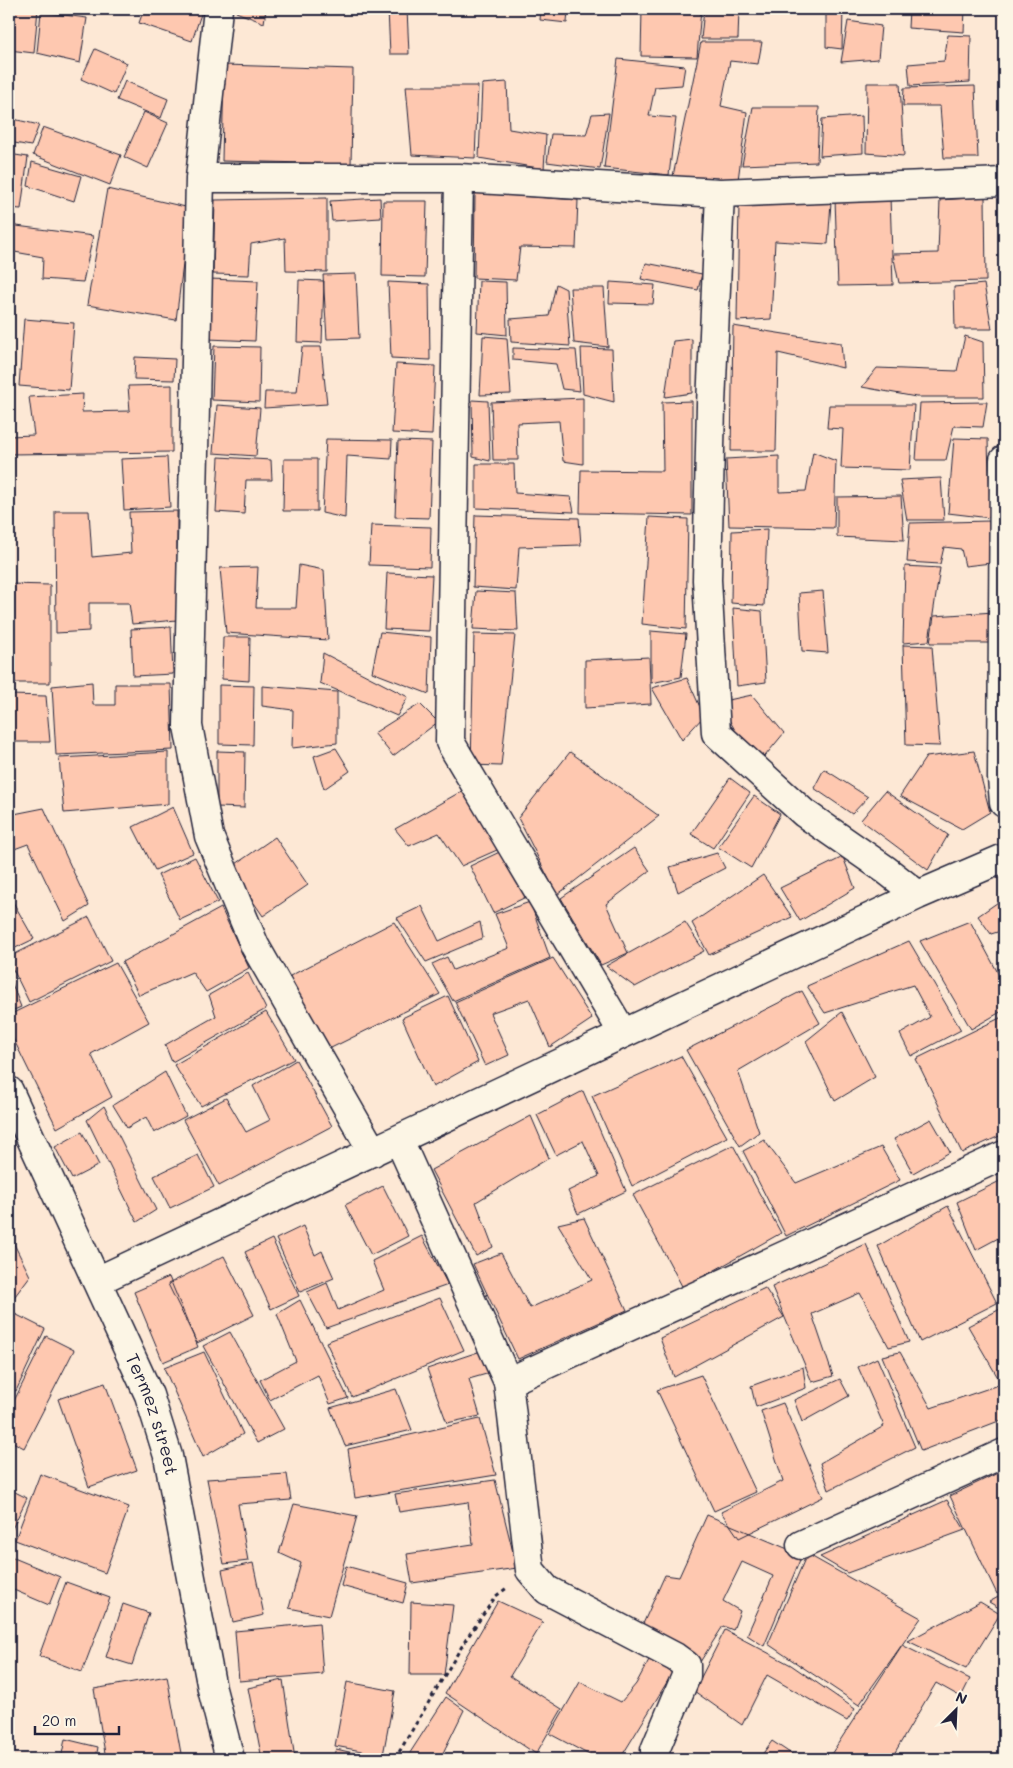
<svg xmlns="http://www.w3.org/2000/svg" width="1013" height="1768" font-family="Mali,sans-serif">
  <rect width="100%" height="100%" fill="#fde8d5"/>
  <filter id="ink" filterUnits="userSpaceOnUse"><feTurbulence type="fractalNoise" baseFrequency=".02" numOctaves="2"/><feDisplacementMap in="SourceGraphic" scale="10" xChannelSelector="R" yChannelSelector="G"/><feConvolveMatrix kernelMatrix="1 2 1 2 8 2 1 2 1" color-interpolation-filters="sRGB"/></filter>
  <g filter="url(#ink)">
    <path fill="#fec8b0" stroke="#22223b" d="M9,9H38L34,53L9,50Z
      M144,9H196L202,11L192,41L139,23Z
      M236,9H266L264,23L236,12Z
      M388,9H407L409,54H390Z
      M541,9H568L567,23L540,20Z
      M642,9H701L697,57L641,56Z
      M704,9H739L738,39H701Z
      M826,9H843L842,49L826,47Z
      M909,9H965L964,32L908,28Z
      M41,12L87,18L80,63L37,53Z
      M848,21L881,26L878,59L841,62Z
      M948,35L971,36L970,82L910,86L908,64L944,61Z
      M701,42H762L758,64L730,61L721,106L747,112L738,180L673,176Z
      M95,49L127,63L114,94L81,79Z
      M618,59L685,66L682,85L655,87L649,116L676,118L669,175L604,168Z
      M224,65L353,69L351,164L222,161Z
      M125,81L168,99L161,118L117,100Z
      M507,82L509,129L546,135L544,169L479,158L482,84Z
      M867,83H900L904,156L866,153Z
      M406,86H478L475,158L412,155Z
      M975,86L978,158H944L940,106H903L904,88Z
      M753,107H819L817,162L742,165Z
      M144,112L168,123L148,168L124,157Z
      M609,113L600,169L547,162L551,134L586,135L592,114Z
      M862,116L863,153L820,156L822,119Z
      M9,118L39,125L31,146L9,142Z
      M43,127L121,155L110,185L33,155Z
      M9,154L28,157L21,209L9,208Z
      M32,162L81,176L74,201L28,186Z
      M107,189L190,208L176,320L87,305Z
      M475,193L578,200L576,248L520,247L516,280L474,278Z
      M890,197L893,285L838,286L835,199Z
      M985,197L986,281L899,283L893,254L938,253L940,200Z
      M327,198V272L286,271L285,238L251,244L249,275L213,274L215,200Z
      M380,198L381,218L332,221L330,201Z
      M383,201H427L425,277L382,276Z
      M831,202L828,244L775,241L771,319L737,321L739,203Z
      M9,225L93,236L83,282L42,279L43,257L9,251Z
      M646,263L702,274L698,290L641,279Z
      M356,274L359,338L327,339L323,275Z
      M210,279L258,281L255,341L208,339Z
      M299,280L324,281L322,343L297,342Z
      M479,281L506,282L507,335L477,332Z
      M388,282L429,284L430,360L391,358Z
      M610,282L655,285L653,304L609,303Z
      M556,284L566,289L570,346L511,342L510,319L549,316Z
      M984,284L992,329H955L954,287Z
      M570,288H604L608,347L574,343Z
      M24,319L74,323L69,390L19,386Z
      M733,326L841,343L843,368L778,353L776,451H731Z
      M483,336L507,338L511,394L480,395Z
      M965,336L983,342L984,397H916L862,387L877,368L957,371Z
      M692,339V393L665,397L673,341Z
      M214,346L260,347L259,402L212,400Z
      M302,347H321L327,404L264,408L265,392H297Z
      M513,348L576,350L580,391L562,389L556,364L513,360Z
      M581,348L612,349L614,402L583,394Z
      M135,357L175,359L174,380L134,379Z
      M396,364L435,366L432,435L392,433Z
      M172,385V452L9,454V436L34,435L29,397L83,394L82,412L130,411L128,386Z
      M583,398V464L563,461L559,421L517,423L518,460H493L491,402Z
      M472,400L488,401L490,461L473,457Z
      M692,401V515L580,513L581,470L663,471L662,402Z
      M987,402L983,427L954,426L946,460H916L920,403Z
      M217,405L260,408L256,456L213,453Z
      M829,405H914L910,470L841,468L843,429L827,428Z
      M954,438L988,439L990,518L948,513Z
      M326,439L392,440L391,459L347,456L345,518L322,513Z
      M398,441L432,442L429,518L395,517Z
      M813,452L836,461L834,528L729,526L726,459L779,456V492L806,491Z
      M167,457L170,507L124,510L121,459Z
      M219,457L271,460L272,480H246L244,514L216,512Z
      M284,459H317V511H283Z
      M476,464H514L515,493L571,497L574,512L476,508Z
      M941,478L944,520H907L900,480Z
      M901,496L904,540L837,537V497Z
      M55,511H89L92,557L131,553L129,512L177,511V620L132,624L129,603H89V631L56,633Z
      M475,515L579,518L581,545L519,547L516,590L473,587Z
      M649,517L688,519L686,629L642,624Z
      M989,521L991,563L965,566L961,549L944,547L940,564L907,562L910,523Z
      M371,525L431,527L430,567L369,565Z
      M767,529L764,606L731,603L732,531Z
      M299,565L324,570L328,640L226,633L220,568L258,567L256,608H296Z
      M905,566L940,568L929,641L903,643Z
      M387,573L432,575L429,631L384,629Z
      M9,584L50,585V683H9V660H12Z
      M476,591L516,593L518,631L473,629Z
      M823,591L828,653L802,651L799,593Z
      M733,608L762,611L766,682L737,686Z
      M994,612L990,643H930L934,616Z
      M171,627L173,674L133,676L131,629Z
      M651,631L686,634L681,677L651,683Z
      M380,632L431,637L429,694L372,672Z
      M474,634L515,635L501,766L471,765Z
      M223,637H250L249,681L222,679Z
      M903,645L932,646L940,746L906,745Z
      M323,653L408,697L397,716L320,683Z
      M649,657L651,704L585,708V660Z
      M687,678L704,716L682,740L652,688Z
      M92,682L93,705H115V684H171L173,750L56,755L52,686Z
      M219,685L254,686L253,745L219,744Z
      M262,686L337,692V743L292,748L293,710L262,706Z
      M9,695L46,696L50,742H9Z
      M752,695L784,733L756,767L719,702Z
      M420,704L438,722L393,756L374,733Z
      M336,748L350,771L324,789L314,756Z
      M217,751L245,752L244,808L217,807Z
      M974,751L990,812L962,829L900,796L926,757Z
      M168,752V804L64,813L59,758Z
      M570,752L659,816L557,895L518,818Z
      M824,769L868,797L852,814L814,788Z
      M730,778L750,793L713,848L691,834Z
      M469,787L497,850L461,866L439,833L409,846L395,829Z
      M885,791L948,835L928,870L861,820Z
      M754,796L780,814L751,868L718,847Z
      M173,807L193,853L155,870L133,827Z
      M44,808L89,906L65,921L28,844L9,851V815Z
      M275,837L308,885L263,916L230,868Z
      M508,848L530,895L493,913L470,866Z
      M634,848L650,871L606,904L628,953L601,965L561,898Z
      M717,853L725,868L678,892L670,867Z
      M195,857L218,902L180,920L158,875Z
      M843,857L855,888L800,921L780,888Z
      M763,875L792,917L709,955L692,923Z
      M9,895L34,939L9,951Z
      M1004,898V930L991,934L978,916Z
      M530,902L550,958L453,1001L432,964L447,957L453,970L509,948L495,914Z
      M422,906L439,941L480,922L483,938L426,962L397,918Z
      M221,908L249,968L206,992L192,972L139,995L122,962Z
      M89,917L111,961L29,1002L9,961V957Z
      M970,921L1004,984V1010L971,1029L920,941Z
      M394,922L440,994L327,1050L290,976Z
      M685,922L704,951L635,987L606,966Z
      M909,941L961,1030L911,1056L900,1034L930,1017L913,985L825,1013L807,986Z
      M553,958L592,1019L550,1047L529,999L490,1013L509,1055L485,1066L455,1002Z
      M116,963L149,1022L91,1054L112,1097L57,1128L9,1030V1015Z
      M248,973L266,1009L172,1062L165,1045L216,1016L209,995Z
      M9,976L21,1007L9,1012Z
      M802,991L820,1023L738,1071L759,1132L740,1146L686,1050Z
      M448,996L478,1062L433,1087L402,1018Z
      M266,1012L294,1059L201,1106L174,1065Z
      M842,1012L875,1077L835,1101L806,1041Z
      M1004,1016V1134L962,1153L916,1059Z
      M681,1056L727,1137L632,1186L592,1096Z
      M296,1060L332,1126L219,1186L183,1120L226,1098L246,1132L270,1120L253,1086Z
      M165,1072L186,1116L154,1133L146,1117L127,1128L113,1105Z
      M583,1091L626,1191L578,1214L568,1191L599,1176L583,1141L556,1155L537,1115Z
      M104,1106L156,1210L137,1222L87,1120Z
      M531,1116L549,1158L476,1202L493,1247L476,1256L431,1170Z
      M931,1119L950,1152L913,1173L894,1139Z
      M82,1132L99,1165L72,1179L55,1147Z
      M764,1140L796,1183L881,1147L900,1180L786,1236L743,1151Z
      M733,1145L781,1233L683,1288L633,1195Z
      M198,1155L214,1187L170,1208L154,1176Z
      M1004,1179V1235L976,1250L957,1202Z
      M383,1186L408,1236L371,1255L345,1205Z
      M948,1206L997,1303L920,1342L878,1246Z
      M584,1218L627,1310L518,1359L473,1264L501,1253L530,1308L592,1280L558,1224Z
      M303,1226L315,1255L322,1251L334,1278L300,1292L276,1239Z
      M9,1234L30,1276L9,1304Z
      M422,1236L448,1285L326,1328L307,1292L327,1283L338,1310L384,1290L372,1261Z
      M272,1239L299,1296L271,1309L245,1252Z
      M866,1244L909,1342L889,1347L860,1293L812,1314L833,1376L812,1382L772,1287Z
      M224,1256L254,1315L197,1343L168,1284Z
      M169,1277L198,1347L163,1362L134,1292Z
      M765,1288L784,1317L674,1377L660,1338Z
      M440,1298L464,1350L352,1397L326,1342Z
      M300,1300L348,1398L330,1404L318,1375L270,1400L260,1380L296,1361L277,1314Z
      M1004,1307V1388L968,1326Z
      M9,1311L45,1329L16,1391L9,1387Z
      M230,1332L284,1429L257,1443L203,1346Z
      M46,1336L74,1350L24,1448L9,1440V1411Z
      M481,1351L490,1373L469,1379L480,1416L447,1423L427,1369Z
      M204,1352L243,1434L203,1457L164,1368Z
      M900,1352L931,1408L1001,1384L1004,1391V1419L921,1451L882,1356Z
      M877,1358L915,1447L829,1490L820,1463L884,1426L858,1367Z
      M803,1367L806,1388L756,1407L751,1386Z
      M701,1375L756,1492L714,1511L657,1390Z
      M840,1379L849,1396L802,1422L794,1400Z
      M105,1383L137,1470L89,1487L58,1399Z
      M396,1389L412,1430L345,1446L330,1408Z
      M783,1403L823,1497L739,1538L721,1512L783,1481L761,1411Z
      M480,1419L496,1475L355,1498L348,1449Z
      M1004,1470V1589L997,1594L950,1496Z
      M40,1474L129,1507L105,1573L15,1540Z
      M287,1474L291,1500L238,1504L248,1561L224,1564L207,1479Z
      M495,1480L517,1568L412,1583L407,1554L473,1544L468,1502L399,1512L395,1494Z
      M9,1489L27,1498L9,1535Z
      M947,1500L965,1530L847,1573L820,1557Z
      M294,1504L357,1516L329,1616L289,1608L301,1563L279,1553Z
      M707,1515L802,1555L764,1646L747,1635L773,1576L742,1562L723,1601L740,1611L733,1630L723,1626L700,1662L638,1635L665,1575L679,1577Z
      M807,1554L921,1618L859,1705L768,1644Z
      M9,1556L60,1577L49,1605L9,1588Z
      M253,1563L264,1615L233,1622L222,1570Z
      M346,1566L408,1583L403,1603L341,1586Z
      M66,1582L110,1598L82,1672L39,1656Z
      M1004,1594V1611L989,1602Z
      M498,1601L543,1622L510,1676L562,1709L536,1754L445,1693Z
      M411,1602L453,1605L444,1675H410Z
      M980,1602L1000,1614L966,1669L908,1641Z
      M123,1604L149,1613L132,1665L106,1657Z
      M319,1623L323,1674L239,1681L235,1631Z
      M725,1630L791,1665L855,1709L847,1721L767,1675L742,1725L694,1691Z
      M902,1645L970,1679L961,1697L936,1683L891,1759L882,1753L878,1759H828Z
      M650,1658L675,1669L620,1759H597L550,1734L580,1682L621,1702L636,1684Z
      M167,1676L182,1759H106L94,1689Z
      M283,1680L295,1759H262L248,1688Z
      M347,1682L395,1691L383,1755L335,1746Z
      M446,1697L464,1710L440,1759H406Z
      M65,1739L98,1747L96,1759H61Z
      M772,1741L799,1759H759Z
      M336,1749L375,1758L332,1759Z"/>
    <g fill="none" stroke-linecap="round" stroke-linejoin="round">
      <g stroke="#22223b" stroke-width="31">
        <path id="minor" d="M218,9L200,178L188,726L209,836L255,946L373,1152
          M200,178H459L720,193L1004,182
          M459,178L450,742L623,1033
          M720,193L711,405L707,580L716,733L804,813L886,870L918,895
          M1004,460L1002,778L1004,803
          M399,1140L508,1382L530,1570L547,1590L675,1657L686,1665V1676L655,1750L656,1759
          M97,1281L918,895L1004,858
          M508,1382L1004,1155
          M801,1545L1004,1453"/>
      </g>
      <g stroke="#22223b" stroke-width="31">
        <g id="major">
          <path id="s1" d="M9,1091L149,1395L168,1456L212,1689L230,1759"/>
        </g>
      </g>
      <path stroke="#22223b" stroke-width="3" stroke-dasharray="4 4" stroke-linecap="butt" d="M395,1759L465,1641L496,1596L508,1587"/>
      <use href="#minor" stroke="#fcf5e5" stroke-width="28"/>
      <use href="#major" stroke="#fcf5e5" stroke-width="28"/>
    </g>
  </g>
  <g text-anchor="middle" stroke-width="4" stroke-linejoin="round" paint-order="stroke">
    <g font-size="18" fill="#22223b" stroke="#fcf5e5">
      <text dy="6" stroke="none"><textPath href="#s1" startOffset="354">Termez street</textPath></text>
    </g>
  </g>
  <rect width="1013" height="1768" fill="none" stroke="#fcf5e5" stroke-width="30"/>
  <rect x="15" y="15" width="983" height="1738" fill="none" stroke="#22223b" stroke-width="2" filter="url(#ink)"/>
  <g transform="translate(956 1710) rotate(24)" stroke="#fcf5e5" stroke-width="4" paint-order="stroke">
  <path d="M0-4L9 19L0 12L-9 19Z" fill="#22223b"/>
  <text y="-8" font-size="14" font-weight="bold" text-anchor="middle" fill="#22223b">N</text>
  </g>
  <path d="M35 1726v8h84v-8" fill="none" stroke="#22223b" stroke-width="2.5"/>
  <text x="42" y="1726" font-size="15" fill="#22223b" stroke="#fcf5e5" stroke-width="4" paint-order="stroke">20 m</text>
</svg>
